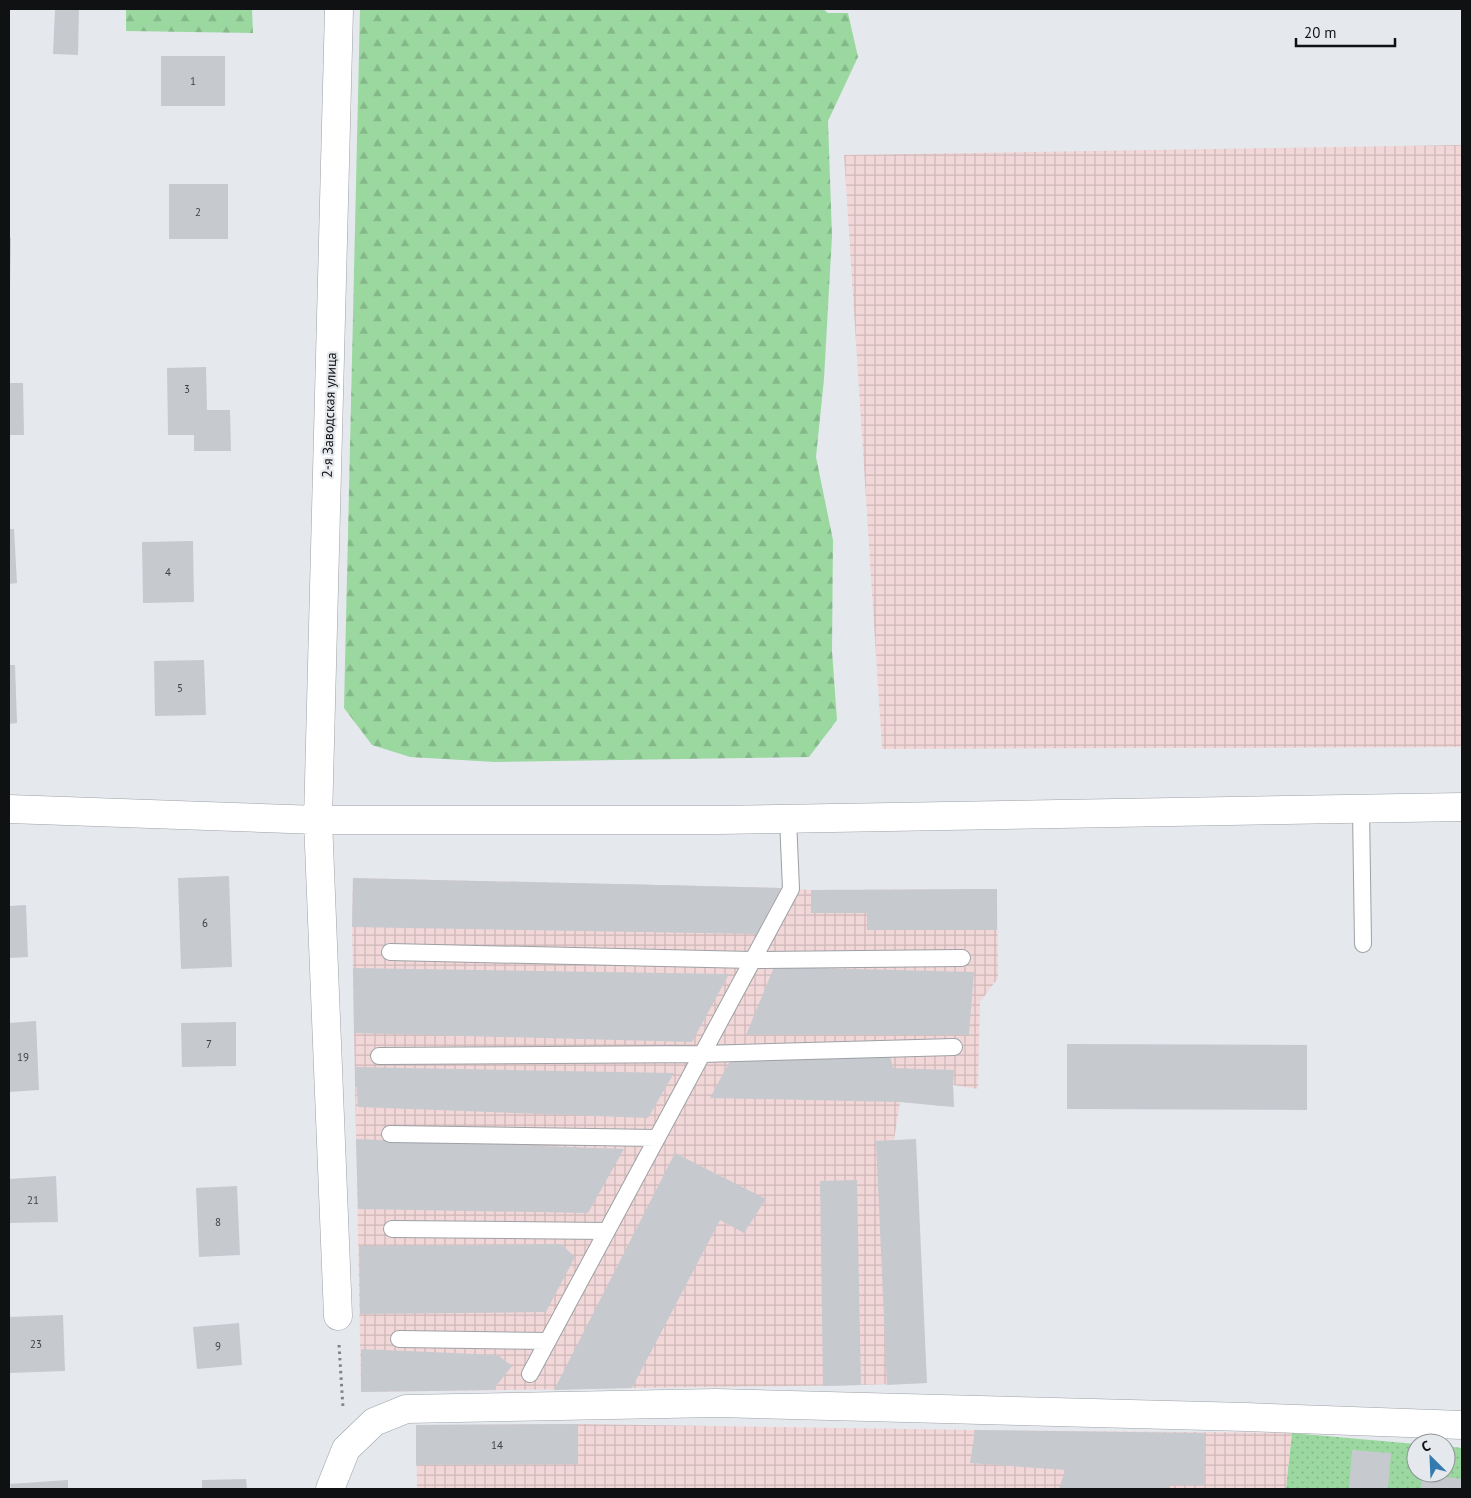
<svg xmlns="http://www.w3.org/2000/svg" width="1471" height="1498" font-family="'PT Sans',sans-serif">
  <defs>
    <pattern id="industrial-grid" width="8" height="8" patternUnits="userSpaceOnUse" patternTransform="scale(1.25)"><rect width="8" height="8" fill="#f2d7d8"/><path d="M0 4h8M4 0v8" fill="none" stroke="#ceb8b8"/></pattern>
    <pattern id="forest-firs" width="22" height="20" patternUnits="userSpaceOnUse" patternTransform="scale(1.25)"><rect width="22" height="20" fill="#9bd8a0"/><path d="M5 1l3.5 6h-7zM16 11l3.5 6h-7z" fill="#84b889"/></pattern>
    <pattern id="garden-dots" width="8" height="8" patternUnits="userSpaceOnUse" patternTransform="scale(1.25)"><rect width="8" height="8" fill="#9bd8a0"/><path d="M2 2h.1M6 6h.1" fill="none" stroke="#84b889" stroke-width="1.8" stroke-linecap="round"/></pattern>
  </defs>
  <rect width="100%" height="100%" fill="#e5e9ee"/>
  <path fill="url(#industrial-grid)" d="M1462,145V747L882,749L844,155Z
    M353,878L781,888L811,890L997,889L998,978L980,1002L978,1089L953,1085L954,1107L900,1102L894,1140L927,1383L861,1385L361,1392L352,927Z
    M578,1424L975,1430L1292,1433L1286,1489H417L416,1425Z"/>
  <path fill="url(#forest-firs)" d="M126,9H252L253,33L126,31Z
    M360,9H823L828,13H848L858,57L828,121L832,236L824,379L816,457L833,540L832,651L837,720L809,757L495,762L410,757L372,745L344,708Z"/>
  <path fill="url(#garden-dots)" d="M1292,1433L1416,1444V1473H1446V1446L1462,1448V1489H1286Z"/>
  <path fill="#c6cacf" d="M55,9H79L78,55L53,54Z
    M161,56H225V106H161Z
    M169,184H228V239H169Z
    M9,238H11L10,288H9Z
    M206,367L207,410H230L231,451H194V435H168L167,368Z
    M9,383H23L24,435H9Z
    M9,529H14L17,583L9,584Z
    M193,541L194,602L143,603L142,542Z
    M204,660L206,715L155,716L154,661Z
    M9,665H15L17,723L9,724Z
    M229,876L232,967L181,969L178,878Z
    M353,878L781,888L757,934L352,927Z
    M997,889V930H867V913H811V890Z
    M26,905L28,957L9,958V906Z
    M774,967L974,972L969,1035H746Z
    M353,968L729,974L692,1042L354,1033Z
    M36,1021L39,1090L9,1092V1023Z
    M236,1022V1066L182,1067L181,1023Z
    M1067,1044L1307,1045V1110L1067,1109Z
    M890,1056L893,1068L954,1070L953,1085L954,1107L900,1102L710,1098L731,1059Z
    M355,1067L674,1073L648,1118L358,1107Z
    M356,1139L624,1149L588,1213L358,1209Z
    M916,1139L927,1383L887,1385L876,1141Z
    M675,1153L766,1199L744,1233L720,1220L632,1388L554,1390Z
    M56,1176L58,1222L9,1223V1179Z
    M857,1180L861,1385L823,1386L820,1181Z
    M237,1186L240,1255L199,1257L196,1188Z
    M561,1244L575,1257L546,1312L360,1314L359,1246Z
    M63,1315L65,1371L9,1373V1317Z
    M239,1323L242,1365L197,1369L193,1327Z
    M361,1349L498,1355L512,1366L493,1390L361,1392Z
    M578,1424V1464L416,1465V1425Z
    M975,1430L1205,1433L1204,1486L1170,1485V1489H1059L1065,1470L970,1463Z
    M1352,1450L1391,1453L1388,1489H1349Z
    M1422,1474L1462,1479V1489H1421Z
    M246,1479L247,1489H202V1480Z
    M68,1480V1489H11L10,1484Z"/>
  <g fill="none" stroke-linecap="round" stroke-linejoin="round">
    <g stroke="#9da1a6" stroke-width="18">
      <path id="lane" d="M1361,809L1363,944
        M390,952L752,960L962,958
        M379,1056L702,1054L954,1047
        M390,1134L657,1138
        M392,1229L607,1231
        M399,1339L548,1341
        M530,1374L791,889L788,819"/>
    </g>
    <g stroke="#9da1a6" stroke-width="29">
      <path id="street" d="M9,809L318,820H718L1462,807
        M338,1316L318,820L339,9
        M330,1489L346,1449L374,1422L406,1409L717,1403L1246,1417L1462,1425"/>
    </g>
    <path stroke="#7f8285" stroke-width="3" stroke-dasharray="2.5 4" stroke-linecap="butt" d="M339,1345L343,1408"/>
    <use href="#lane" stroke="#fff" stroke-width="16"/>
    <use href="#street" stroke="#fff" stroke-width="28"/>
  </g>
  <g text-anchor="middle" stroke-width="4.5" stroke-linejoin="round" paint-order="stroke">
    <g font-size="11" fill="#3e3f41">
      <text x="193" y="85">1</text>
      <text x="198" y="216">2</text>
      <text x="187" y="393">3</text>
      <text x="168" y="576">4</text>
      <text x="180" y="692">5</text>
      <text x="205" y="927">6</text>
      <text x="209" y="1048">7</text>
      <text x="23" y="1061">19</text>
      <text x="33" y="1204">21</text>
      <text x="218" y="1226">8</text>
      <text x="36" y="1348">23</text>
      <text x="218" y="1350">9</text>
      <text x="497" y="1449">14</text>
    </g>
    <g font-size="14" fill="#101112" stroke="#e5e9ee">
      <text transform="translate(329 415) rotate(-88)" y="5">2-я Заводская улица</text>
    </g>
  </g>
  <rect width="1471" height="1498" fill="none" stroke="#101112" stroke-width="20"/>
  <g transform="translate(1431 1458) rotate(336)"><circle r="24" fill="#e5e9ee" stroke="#909396"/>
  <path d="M0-4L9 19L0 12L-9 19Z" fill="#337baf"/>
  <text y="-8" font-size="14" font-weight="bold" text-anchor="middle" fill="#101112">С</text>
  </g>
  <path d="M1296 38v8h99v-8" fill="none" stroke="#101112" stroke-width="2.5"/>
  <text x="1304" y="38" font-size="15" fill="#101112" stroke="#e5e9ee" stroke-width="4" paint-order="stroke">20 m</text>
</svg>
